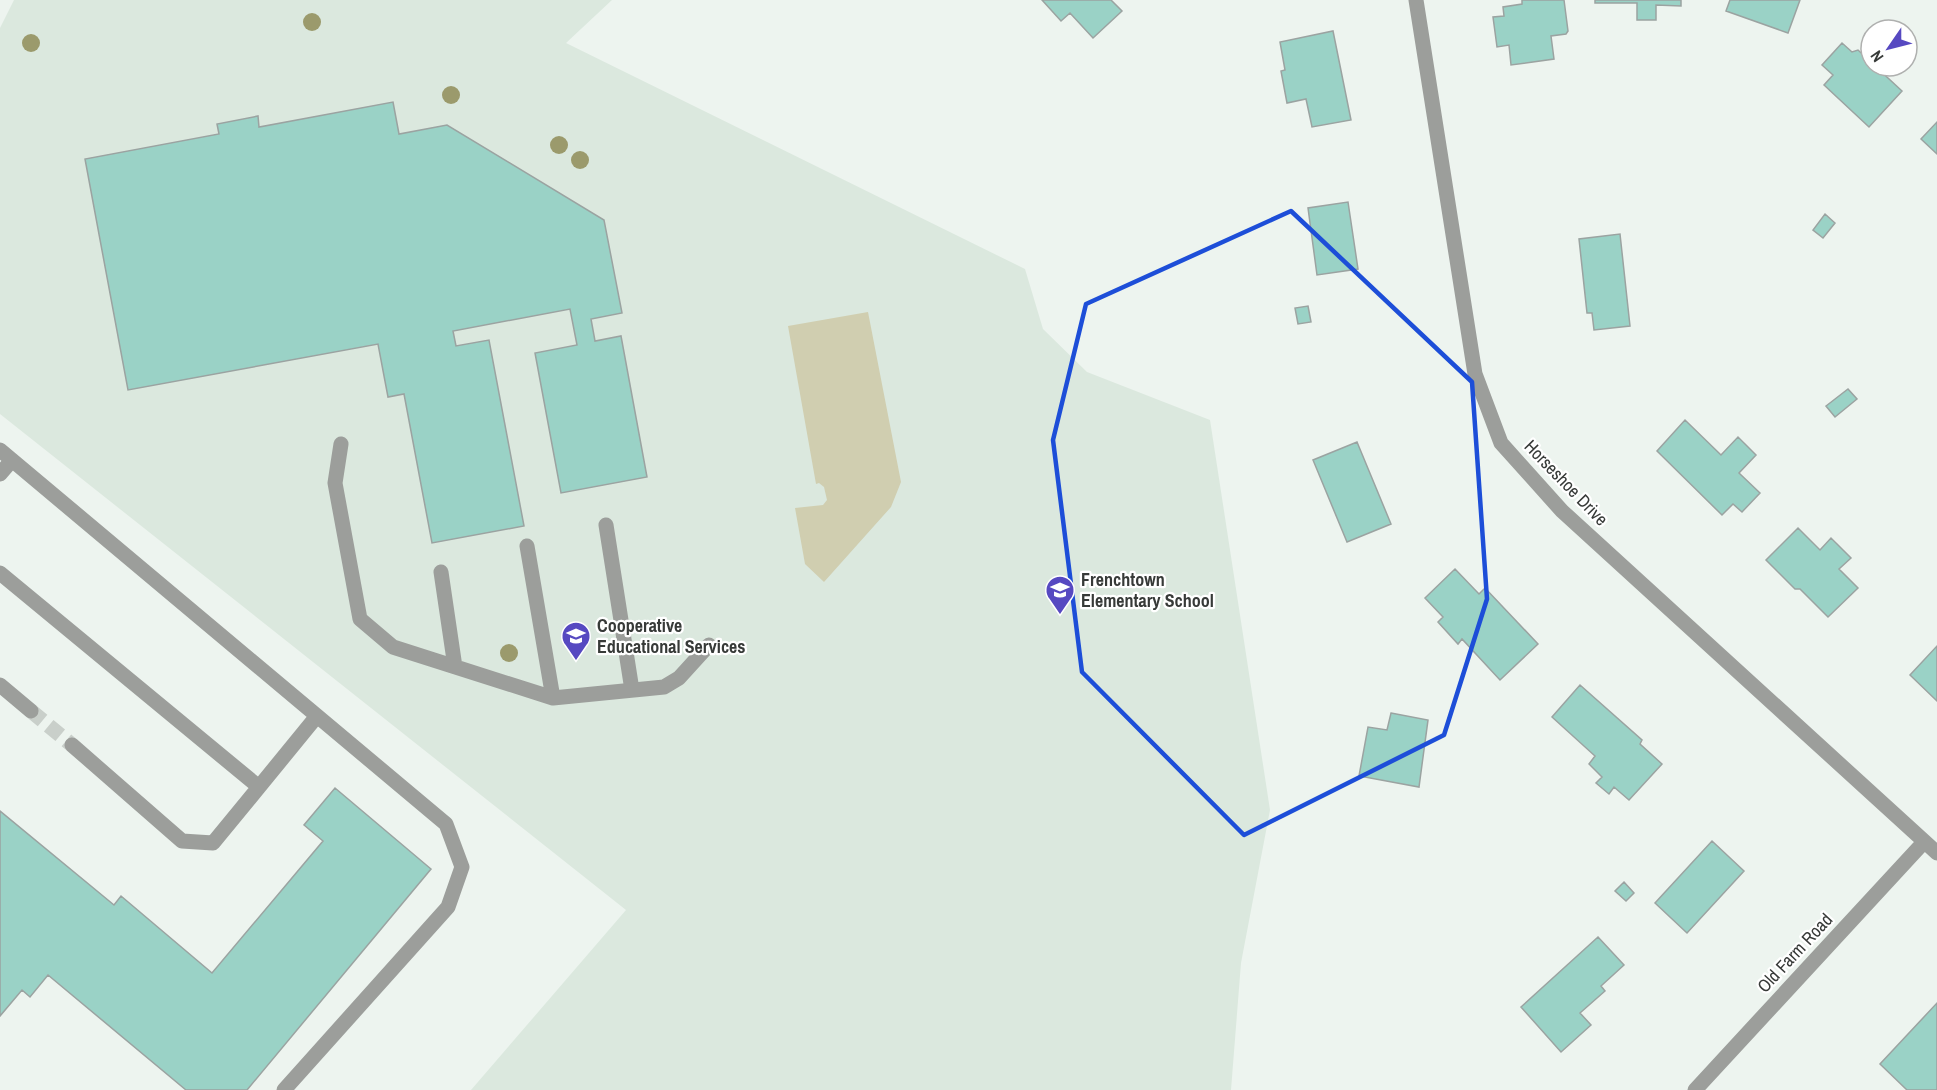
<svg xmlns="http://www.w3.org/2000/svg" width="1937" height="1090" font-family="'Archivo Narrow',sans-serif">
  <rect width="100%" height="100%" fill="#edf4ef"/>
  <path fill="#dbe8de" d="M14,0H612L566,43L1025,269L1043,329L1087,372L1210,420L1270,810L1241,963L1231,1090H471L626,910L0,414V28Z"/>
  <path fill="#d0ceb0" d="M868,312L901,482L891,507L824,582L805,564L795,508L823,505L827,500L824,487L819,483L816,484L788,326Z"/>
  <path fill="#9ad2c6" stroke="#9ba3a1" stroke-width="1.5" d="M1042,0H1111L1122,11L1093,38L1070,13L1061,21Z
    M1522,0H1564L1568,31L1566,34L1551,36L1554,59L1511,65L1509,45L1497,47L1493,17L1504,16L1503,7L1522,4Z
    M1595,0H1681V6L1656,5V20H1637V3H1595Z
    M1730,0H1800L1788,33L1726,11Z
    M1333,31L1351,120L1312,127L1306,99L1287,103L1281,71L1285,70L1280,42Z
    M1842,43L1852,52L1858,50L1871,62V66H1875L1902,91L1869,127L1824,85L1833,75L1822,65Z
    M393,102L399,134L447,125L604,220L622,313L591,319L595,341L621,336L647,477L561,493L535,353L577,345L570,309L453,331L456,346L489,340L524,526L432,543L404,394L388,397L378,344L128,390L85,159L219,134L217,124L258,116L259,127Z
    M1937,122V154L1921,139Z
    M1348,202L1358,269L1317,275L1308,208Z
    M1825,214L1835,223L1823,238L1813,230Z
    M1620,234L1630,326L1594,330L1592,313H1587L1579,239Z
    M1308,306L1311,322L1298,324L1295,308Z
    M1848,389L1857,399L1835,417L1826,406Z
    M1685,420L1721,455L1738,437L1756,455L1739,473L1760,493L1742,512L1733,504L1722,515L1657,451Z
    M1357,442L1391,524L1347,542L1313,460Z
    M1798,528L1820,550L1831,538L1851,558L1839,569L1858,588L1828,617L1800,589H1795L1766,560Z
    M1455,569L1479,594L1485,588L1538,644L1500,680L1462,639L1458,644L1438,622L1443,617L1425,598Z
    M1937,646V701L1910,675Z
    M1580,685L1642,740L1640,744L1662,764L1629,800L1614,787L1609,794L1596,783L1602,777L1589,764L1595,756L1552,717Z
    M1391,713L1428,720L1419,787L1359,776L1368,727L1387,730Z
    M335,788L431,869L247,1090H186L48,975L30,997L22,990L0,1016V811L114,905L121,896L212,973L323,841L304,825Z
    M1712,841L1744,871L1687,933L1655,903Z
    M1624,882L1634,893L1626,901L1615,891Z
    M1598,937L1624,965L1601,986L1605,991L1580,1013L1591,1025L1561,1052L1521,1007Z
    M1937,1003V1090H1907L1880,1064Z"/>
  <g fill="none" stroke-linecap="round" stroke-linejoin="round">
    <path stroke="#c9cfca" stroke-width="15" stroke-dasharray="15 8" stroke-linecap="butt" d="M31,711L72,745"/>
    <path stroke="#9c9e9b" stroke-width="15" d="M1416,0L1475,374L1501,443L1562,511L1937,853
      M341,444L335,483L360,619L393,647L553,698L664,687L679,678L709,645
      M0,450L446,824L462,867L448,907L284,1090
      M0,474L12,460
      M606,525L632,690
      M527,546L553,698
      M441,572L455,667
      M0,573L259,787L317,716
      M0,685L31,711
      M72,745L182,841L213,843L259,787
      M1695,1090L1924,842"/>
  </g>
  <g fill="#9b9a6c">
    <circle cx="312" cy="22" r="9"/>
    <circle cx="31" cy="43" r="9"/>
    <circle cx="451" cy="95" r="9"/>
    <circle cx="559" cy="145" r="9"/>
    <circle cx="580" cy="160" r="9"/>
    <circle cx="509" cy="653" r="9"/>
  </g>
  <path fill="none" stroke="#1d4ed8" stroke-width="4.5" stroke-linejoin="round" d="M1291,211L1472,382L1487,599L1444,735L1244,835L1082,672L1053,440L1086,304Z"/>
  <defs>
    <g id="school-pin" transform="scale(1.5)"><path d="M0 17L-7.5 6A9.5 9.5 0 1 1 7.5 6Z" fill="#5649c1" stroke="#fff"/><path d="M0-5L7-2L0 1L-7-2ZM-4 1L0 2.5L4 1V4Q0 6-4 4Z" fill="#fff"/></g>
  </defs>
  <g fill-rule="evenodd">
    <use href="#school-pin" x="1060" y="590"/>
    <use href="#school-pin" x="576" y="636"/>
  </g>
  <g text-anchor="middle" stroke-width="4.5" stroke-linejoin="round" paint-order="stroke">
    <g font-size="18" fill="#373a38" stroke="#fff">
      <text transform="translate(1566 483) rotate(46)" y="6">Horseshoe Drive</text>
      <text transform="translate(1795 953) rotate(-47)" y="6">Old Farm Road</text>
    </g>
    <g font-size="18" font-weight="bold" fill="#373a38" stroke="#fff" text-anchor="start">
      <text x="1081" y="586">Frenchtown<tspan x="1081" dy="21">Elementary School</tspan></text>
      <text x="597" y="632">Cooperative<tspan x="597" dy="21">Educational Services</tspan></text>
    </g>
  </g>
  <g transform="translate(1889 48) rotate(235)"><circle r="28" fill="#ffffff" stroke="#afb0af" stroke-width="1.5"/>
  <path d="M0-4.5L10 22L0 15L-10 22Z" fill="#5649c1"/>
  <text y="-9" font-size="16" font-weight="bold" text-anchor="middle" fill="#373a38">N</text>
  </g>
</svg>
